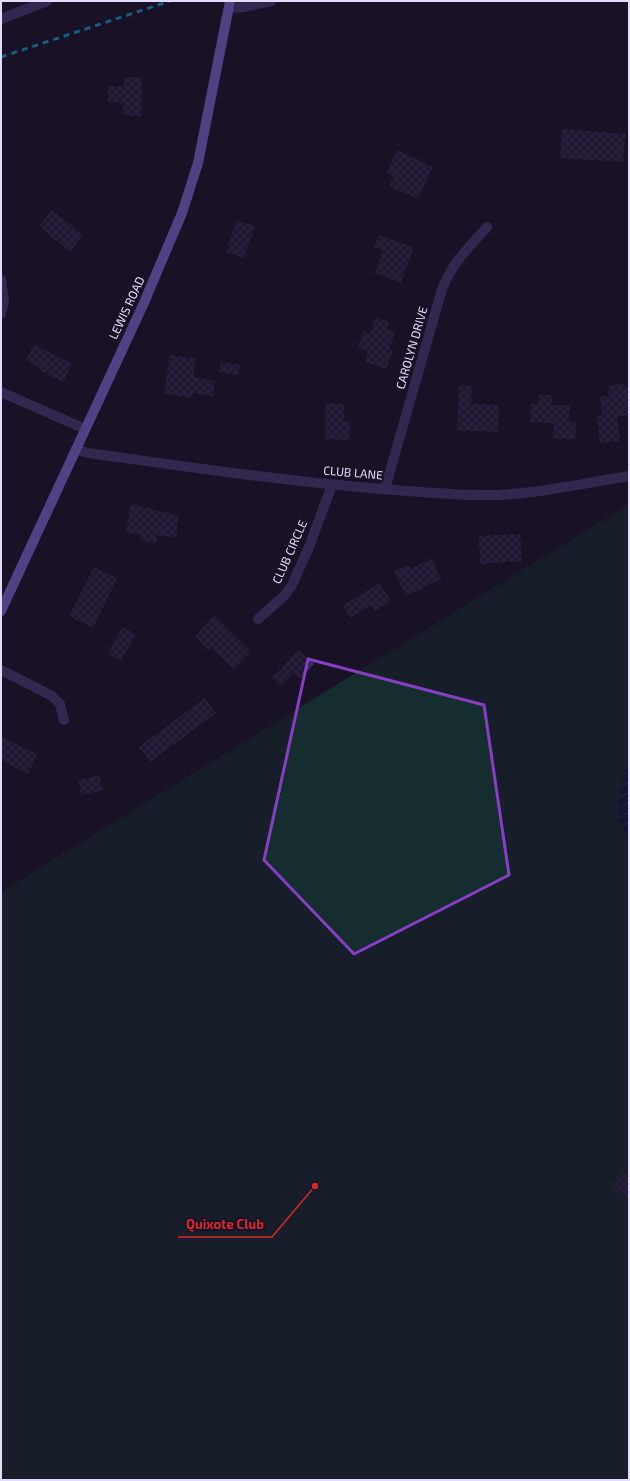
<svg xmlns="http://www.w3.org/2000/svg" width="630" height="1481" font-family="'Exo 2',sans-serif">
  <defs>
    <pattern id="water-waves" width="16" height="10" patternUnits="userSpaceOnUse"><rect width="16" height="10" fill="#0f1a43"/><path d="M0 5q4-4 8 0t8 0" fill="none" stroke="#323b5f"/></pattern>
    <pattern id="building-cross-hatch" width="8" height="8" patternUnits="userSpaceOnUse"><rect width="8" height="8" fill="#2d2046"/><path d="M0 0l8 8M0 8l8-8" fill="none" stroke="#4b4062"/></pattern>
  </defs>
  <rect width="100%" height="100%" fill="#191227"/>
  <path fill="#162d30" d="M629,504V1480H1V892Z"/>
  <path fill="url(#water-waves)" d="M629,763V837C625,833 621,826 619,821C614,808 623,776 629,763Z"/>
  <path fill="url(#building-cross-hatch)" d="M124,77H142L141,116L123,115V103L108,102V86H124Z
    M562,129L625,134L623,162L560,158Z
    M397,150L433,167L418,199L389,186L394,176L387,172Z
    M52,210L83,235L70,252L39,226Z
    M236,220L255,226L244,258L226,252Z
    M379,235L414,247L401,283L375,273L383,251L374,247Z
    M376,317L389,322L387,329L395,332L389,349L393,350L386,369L365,362L368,351L358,348L363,332L370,334Z
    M34,344L72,364L63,382L40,370L41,368L26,361Z
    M170,355L196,359L193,377L215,381L213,396L193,393L192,398L164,394Z
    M221,362L240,365L238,375L219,372Z
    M624,384L625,387H629V415L617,416L620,441L600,443L597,416L602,415L600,397L609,396L608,386Z
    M459,385L472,386L471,404L499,405L498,432L457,430Z
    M539,395H552V405H570L569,422H576L575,439L553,438L554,423L530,422L531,404H538Z
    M325,403L344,404V421H350L349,440L325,439Z
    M131,504L179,516L176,538L157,535L156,543L140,540L141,535L126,532Z
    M520,534L522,561L480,564L479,536Z
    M432,559L441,579L406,596L394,572L408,565L410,569Z
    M94,567L117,578L93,628L69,616Z
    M379,583L391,601L375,611L371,605L351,618L343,606Z
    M214,616L251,651L234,669L211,648L209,650L195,637Z
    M122,627L136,634L121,661L108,654Z
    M298,650L314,664L300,679L294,673L281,686L272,678Z
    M205,698L216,713L150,762L139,747Z
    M1,737L37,754L28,774L1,760Z
    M99,775L103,790L82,795L78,781Z
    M622,1173L629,1178V1200L612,1186Z"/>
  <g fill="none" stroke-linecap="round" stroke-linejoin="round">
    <path stroke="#4e4182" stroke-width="10" d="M229,8L245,7L271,1
      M1,19L47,1
      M1,280L4,301L1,314
      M1,392L85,429
      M76,449L88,453C182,466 276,480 370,488C412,491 455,496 497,495C541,493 586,483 629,476
      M385,489L442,289C453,262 468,248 487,227
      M258,619L284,596L292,585L309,547L332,485
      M1,670L52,696L60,704L64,720"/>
    <path stroke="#907bf3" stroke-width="10" d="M1,611L143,305L182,213L198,163L230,1"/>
    <path stroke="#19b5eb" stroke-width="3" stroke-dasharray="6 5" stroke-linecap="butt" d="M1,57L170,1"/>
  </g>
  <path d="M0 0H630V1481H0ZM308,659L484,705L509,875L354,954L264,860Z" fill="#191227" fill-opacity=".55" fill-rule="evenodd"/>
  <path fill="none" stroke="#863ec5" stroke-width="3" stroke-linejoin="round" d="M308,659L484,705L509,875L354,954L264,860Z"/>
  <g text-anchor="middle" stroke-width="4" stroke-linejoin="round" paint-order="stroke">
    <g font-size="12" fill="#e4dbfc" stroke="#191227">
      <text transform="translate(127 308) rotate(-65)" y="4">LEWIS ROAD</text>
      <text transform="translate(412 348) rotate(-74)" y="4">CAROLYN DRIVE</text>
      <text transform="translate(353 473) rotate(5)" y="4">CLUB LANE</text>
      <text transform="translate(290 552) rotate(-66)" y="4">CLUB CIRCLE</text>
    </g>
  </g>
  <path fill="none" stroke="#d62828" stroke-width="1.5" d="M315 1186L272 1237H178"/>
  <circle fill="#d62828" stroke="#191227" stroke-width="1.5" cx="315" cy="1186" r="4"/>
  <g font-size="13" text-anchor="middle" font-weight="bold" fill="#d62828" stroke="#191227" stroke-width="4" stroke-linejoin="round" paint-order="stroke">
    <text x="225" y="1229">Quixote Club</text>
  </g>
  <rect width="630" height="1481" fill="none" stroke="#e4dbfc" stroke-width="4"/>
</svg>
